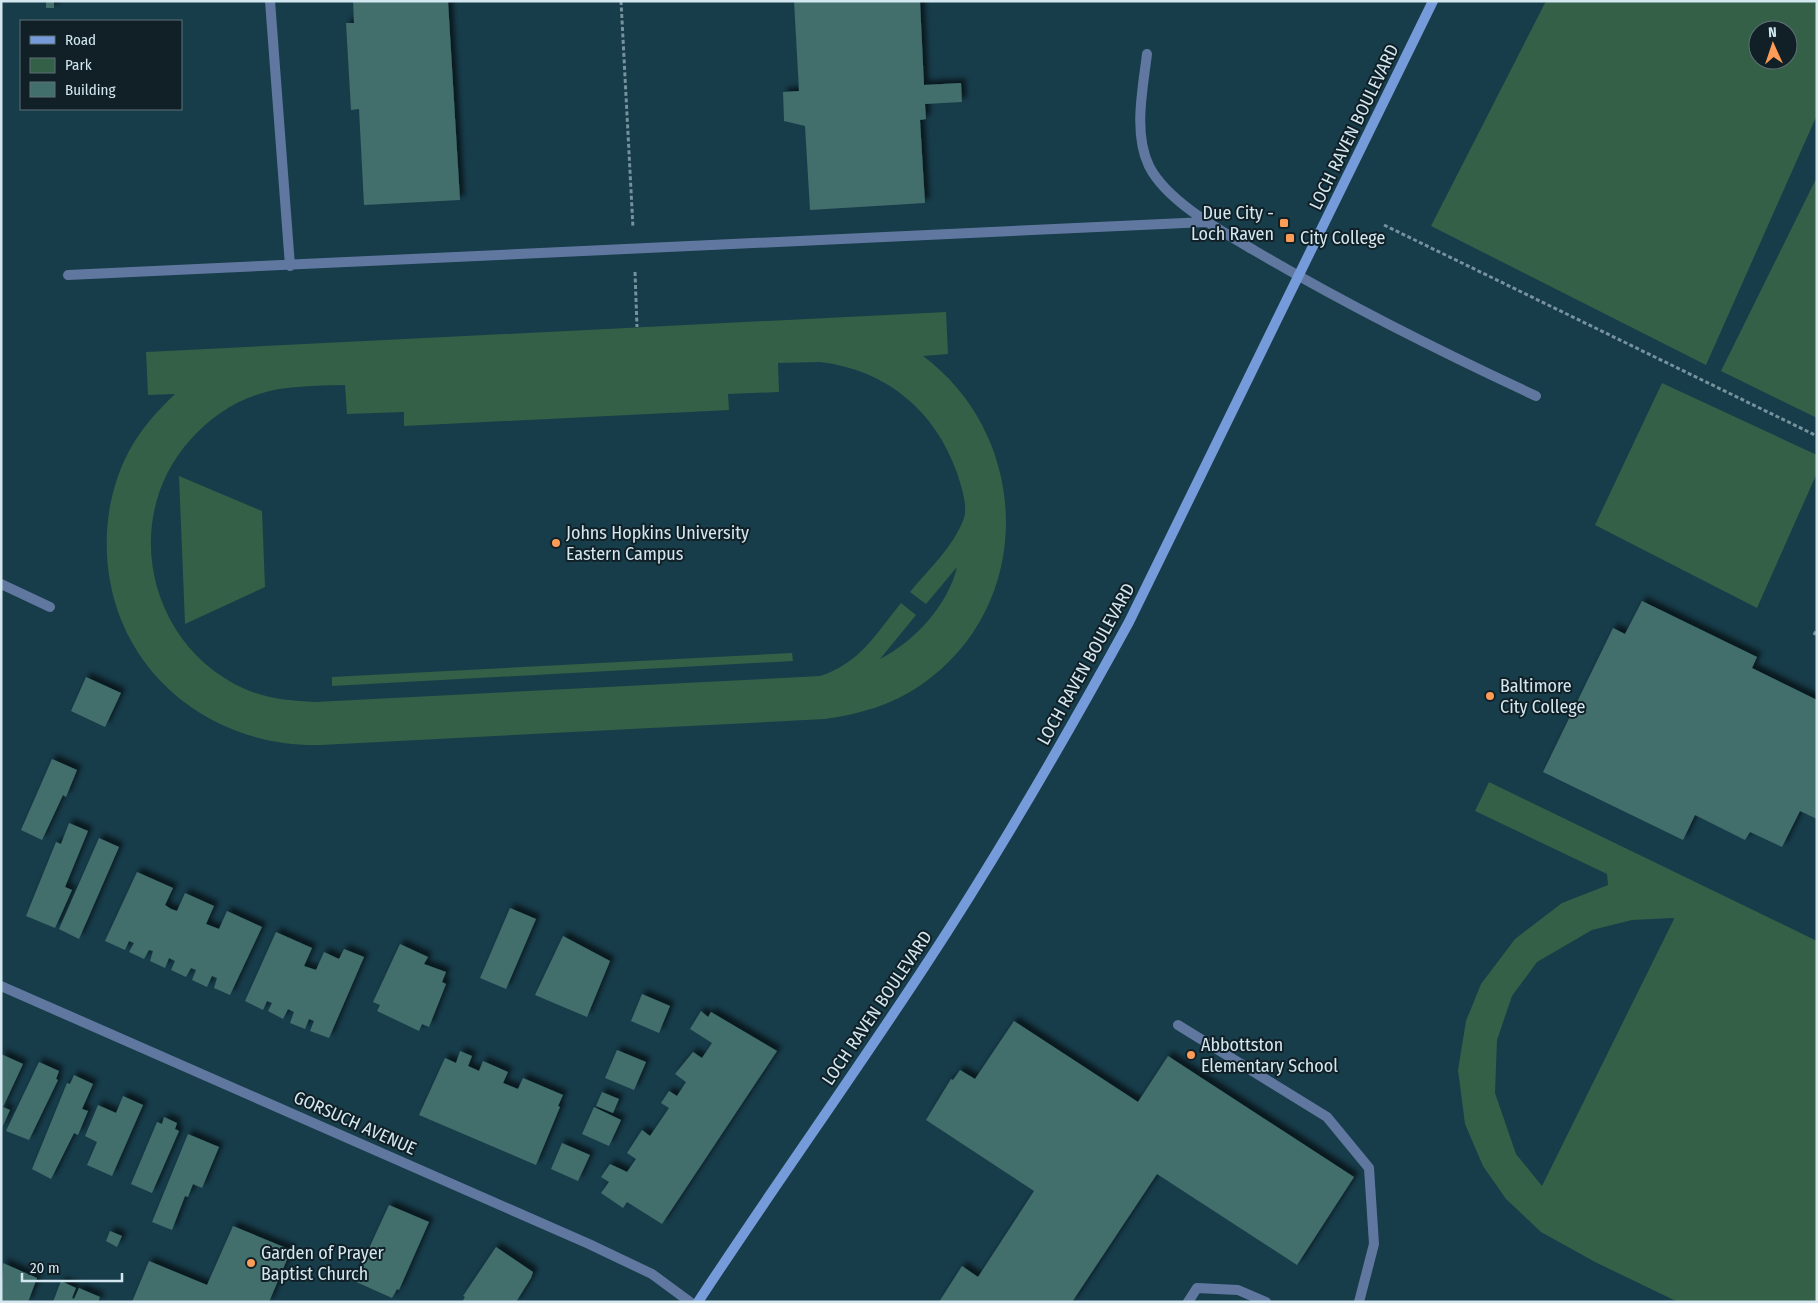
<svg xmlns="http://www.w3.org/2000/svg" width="1818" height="1303" font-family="'Fira Sans Condensed',sans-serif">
  <defs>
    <filter id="shadow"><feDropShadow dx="4.5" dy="-4.5" stdDeviation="2.5" flood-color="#0009"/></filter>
  </defs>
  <rect width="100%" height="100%" fill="#173c4a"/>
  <path fill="#336046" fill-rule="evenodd" d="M1546,1H1817V115L1706,365L1431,226ZM1758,30H1788V60H1758Z
    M1817,177V418L1721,371Z
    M946,312L948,354L923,356C1032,437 1036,606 921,685C892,705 860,714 825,719L321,745C210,748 113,670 107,555C105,520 112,484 128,453C140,430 157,411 175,394L148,395L146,352ZM820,362C886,370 935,410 957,473C961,485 968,505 964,518C954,546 929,569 910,592L926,604L957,567C948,605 915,641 880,659L916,615L901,603C875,635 860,663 820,676L315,702C291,701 267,699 245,689C148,646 119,518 191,439C208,420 231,403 256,395C284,385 316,386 345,385L347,414L404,412V426L729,410L728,394L779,392L778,363Z
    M1662,383L1817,455V473L1757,608L1595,525Z
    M179,476L262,511L265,587L185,624Z
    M792,653L793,661L332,686V677Z
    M1489,782L1817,941V1302H1678L1595,1262L1541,1232L1506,1199L1483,1166L1465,1124L1458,1070L1466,1021L1481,984L1515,939L1562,903L1608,885L1607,874L1475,811ZM1674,918V919L1542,1186L1516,1154L1495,1093L1497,1040L1512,996L1537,962L1592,930L1632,920Z"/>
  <path fill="#426e6c" filter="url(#shadow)" d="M46,1H54V8H46Z
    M353,1H448L460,200L364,205L359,109L351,110L346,23H354Z
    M794,1H920L924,85L961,83L962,102L925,104L926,119L920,120L925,203L810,210L805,126L784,121L783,92L799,91Z
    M1642,601L1757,657L1752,668L1817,700V819L1800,811L1782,847L1750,832L1745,840L1695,815L1683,840L1543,772L1613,628L1625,634Z
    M86,677L121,693L105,727L71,711Z
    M52,759L77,770L66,797L63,795L42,840L21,830Z
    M69,823L88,831L65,887L72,890L55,928L26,916L56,842L61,844Z
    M99,838L119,847L79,939L59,929Z
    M137,872L173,888L165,905L171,909L177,911L185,893L214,906L206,924L219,929L227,911L262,927L230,995L214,988L217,978L212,976L207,987L192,980L196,970L191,968L186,977L171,970L175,961L169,958L165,968L150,961L153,951L149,950L144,959L129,952L134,943L129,941L125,950L105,941Z
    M510,908L536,919L506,989L480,978Z
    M276,932L312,948L304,966L316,970L324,952L339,959L344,949L364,957L329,1038L310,1031L314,1021L309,1019L305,1029L290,1023L294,1012L288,1009L283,1019L268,1011L272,1003L267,1001L263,1010L245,1001Z
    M563,936L610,961L587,1017L535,995Z
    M400,944L428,957L424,964L446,972L442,982L446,984L429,1027L422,1024L419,1031L377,1011L380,1005L373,1002Z
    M642,994L670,1006L659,1033L631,1021Z
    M701,1011L708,1017L711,1012L777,1051L662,1224L627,1202L623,1208L601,1193L609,1182L601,1177L610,1164L627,1172L636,1159L627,1153L642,1130L650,1136L669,1108L661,1103L669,1091L677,1096L686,1082L675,1074L693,1052L702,1058L712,1043L690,1029Z
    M1014,1021L1138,1102L1168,1056L1354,1177L1297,1265L1157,1174L1072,1302H939L962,1266L978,1277L1034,1191L926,1120L951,1079L953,1080L960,1070L975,1079Z
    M617,1050L646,1062L634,1090L605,1078Z
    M460,1051L472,1056L468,1066L479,1071L483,1061L508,1072L503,1083L518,1089L523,1078L563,1095L558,1106L560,1107L536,1165L419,1115L445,1058L456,1063Z
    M1,1054L23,1064L3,1107L10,1110L1,1130Z
    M39,1062L59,1071L56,1079L58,1080L29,1140L6,1131Z
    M74,1075L93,1084L82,1109L88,1111L78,1135L74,1133L51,1179L32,1169L67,1083L70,1084Z
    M602,1092L619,1099L613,1113L596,1106Z
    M123,1096L143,1105L112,1176L87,1165L97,1142L85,1136L98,1105L116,1113Z
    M594,1107L621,1120L609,1146L582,1134Z
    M164,1117L177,1123L175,1129L179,1131L152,1193L131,1184L157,1122L162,1124Z
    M188,1134L219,1147L202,1188L193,1184L188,1197L185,1196L172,1230L152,1222Z
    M562,1143L590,1155L578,1181L551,1169Z
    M389,1205L429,1222L399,1290L397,1289L392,1298L354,1281Z
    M233,1226L291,1250L269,1302H132L149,1261L207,1285Z
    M110,1231L122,1236L117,1247L106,1241Z
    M496,1247L533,1272L531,1278L516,1302H462L465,1297L463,1296Z
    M3,1263L37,1278L28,1302H1Z
    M61,1281L76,1288L72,1298L74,1299L79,1288L100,1297L98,1302H53Z"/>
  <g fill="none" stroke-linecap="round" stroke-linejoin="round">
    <path stroke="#75929d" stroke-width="3" stroke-dasharray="4 2.5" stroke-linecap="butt" d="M621,1L633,228
      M1384,225L1817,436
      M635,272L637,327
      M1814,635L1817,629"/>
    <path stroke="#60789f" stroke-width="10" d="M270,1L290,266
      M1147,54C1143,88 1133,133 1149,166C1167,202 1223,232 1257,252C1347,305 1441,352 1536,396
      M68,275L1206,222
      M1178,1025L1327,1117L1369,1168L1374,1244L1359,1302
      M1188,1302L1197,1288L1238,1290L1266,1302"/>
    <path stroke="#60789f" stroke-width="10" d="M1,584L50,607
      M1,986L589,1244L652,1274L690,1302"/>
    <path stroke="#769bda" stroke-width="10" d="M698,1302C772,1189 851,1079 925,966C998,855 1065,739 1129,622L1433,1"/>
  </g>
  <g fill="#fd9c56" stroke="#112027" stroke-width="2">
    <rect x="1279" y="218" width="10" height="10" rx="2.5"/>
    <rect x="1285" y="233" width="10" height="10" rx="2.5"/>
    <circle cx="556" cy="543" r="5"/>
    <circle cx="1490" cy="696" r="5"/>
    <circle cx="1191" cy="1055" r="5"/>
    <circle cx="251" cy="1263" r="5"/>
  </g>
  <g text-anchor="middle" stroke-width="4" stroke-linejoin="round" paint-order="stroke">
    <g font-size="18" fill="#d3e7f0" stroke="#112027">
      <text transform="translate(1354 127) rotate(-64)" y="6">LOCH RAVEN BOULEVARD</text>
      <text transform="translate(1086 664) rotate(-61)" y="6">LOCH RAVEN BOULEVARD</text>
      <text transform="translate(877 1008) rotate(-56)" y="6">LOCH RAVEN BOULEVARD</text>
      <text transform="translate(355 1123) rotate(24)" y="6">GORSUCH AVENUE</text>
    </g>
    <g font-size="18" fill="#d3e7f0" stroke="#112027" text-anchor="start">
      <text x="1274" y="219" text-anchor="end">Due City -<tspan x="1274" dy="21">Loch Raven</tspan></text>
      <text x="1300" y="244">City College</text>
      <text x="566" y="539">Johns Hopkins University<tspan x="566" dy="21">Eastern Campus</tspan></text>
      <text x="1500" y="692">Baltimore<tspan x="1500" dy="21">City College</tspan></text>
      <text x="1201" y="1051">Abbottston<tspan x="1201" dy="21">Elementary School</tspan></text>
      <text x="261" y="1259">Garden of Prayer<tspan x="261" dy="21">Baptist Church</tspan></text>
    </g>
  </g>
  <rect width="1818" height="1303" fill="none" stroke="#d3e7f0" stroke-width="5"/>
  <rect x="20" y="20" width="162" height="90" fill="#112027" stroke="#5f7077"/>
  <rect x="30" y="36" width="25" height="8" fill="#769bda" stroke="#5f7077"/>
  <text x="65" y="45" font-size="15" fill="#d3e7f0">Road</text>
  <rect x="30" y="58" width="25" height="15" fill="#336046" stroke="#5f7077"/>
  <text x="65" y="70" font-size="15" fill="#d3e7f0">Park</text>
  <rect x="30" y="82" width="25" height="15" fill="#426e6c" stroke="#5f7077"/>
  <text x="65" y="95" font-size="15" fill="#d3e7f0">Building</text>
  <g transform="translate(1773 45) rotate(357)"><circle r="24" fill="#112027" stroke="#5f7077"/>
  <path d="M0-4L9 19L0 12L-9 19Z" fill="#fd9c56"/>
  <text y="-8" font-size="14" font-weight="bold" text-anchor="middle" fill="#d3e7f0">N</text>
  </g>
  <path d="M22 1273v8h100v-8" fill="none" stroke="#d3e7f0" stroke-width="2.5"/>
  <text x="30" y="1273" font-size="15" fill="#d3e7f0" stroke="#112027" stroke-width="4" paint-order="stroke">20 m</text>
</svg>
